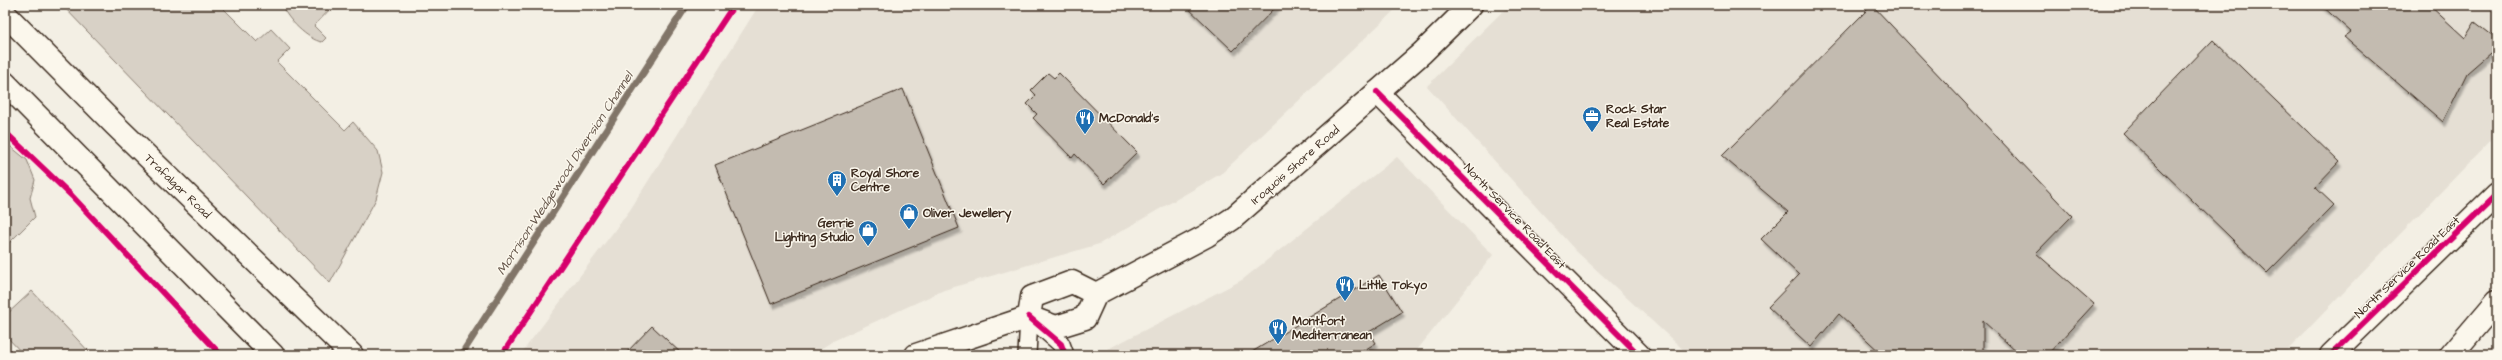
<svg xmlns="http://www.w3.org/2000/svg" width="2502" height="360" font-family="'Architects Daughter',sans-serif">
  <defs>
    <filter id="shadow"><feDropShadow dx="2.5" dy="4.5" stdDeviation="1" flood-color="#0004"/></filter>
  </defs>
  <rect width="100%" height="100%" fill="#f3efe4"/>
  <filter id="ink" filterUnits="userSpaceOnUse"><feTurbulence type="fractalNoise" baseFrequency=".025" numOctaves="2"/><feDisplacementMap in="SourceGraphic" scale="8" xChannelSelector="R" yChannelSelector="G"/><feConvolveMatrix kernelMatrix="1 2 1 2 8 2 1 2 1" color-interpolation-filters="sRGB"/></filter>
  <g filter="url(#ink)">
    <path fill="#e5dfd4" d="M759,5H1400L1222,173L1099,244L944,290L833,341L811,355H520L630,210Z
      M1509,5H2497V134L2283,355H1689L1576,251L1427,86Z
      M1397,157L1493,255L1413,355H1106L1104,351L1242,280Z"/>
    <path fill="#d8d1c6" stroke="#8a7e72" d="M62,5H220L257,42L271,29L290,49L277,62L345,130L353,122L378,151L383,172L376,199L330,283Z
      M282,5H294L298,8L301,5H334L314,26L326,38L322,42C308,40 286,18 282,5Z
      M5,142L27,160L35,180L30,198L35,217L5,247Z
      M32,291L92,355H24L5,335V316Z"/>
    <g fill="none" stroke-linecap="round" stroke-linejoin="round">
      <path stroke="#817468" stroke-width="7" d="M461,355L687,5"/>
    </g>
    <path fill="#c3bbb0" stroke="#3b2a1e" filter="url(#shadow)" d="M1185,5H1278L1233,51Z
      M1872,5L2072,216L2036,253L2094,304L2047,355H2020L1983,321V355H1883L1839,314L1811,347L1768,307L1799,275L1761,239L1788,212L1722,156Z
      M2321,5H2429L2465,38L2475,22L2497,39V47L2467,73L2443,122L2344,37L2351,32Z
      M2213,40L2339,162L2315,187L2334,205L2267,273L2123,133Z
      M1048,73L1054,78L1059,73L1137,152L1104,184L1075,154L1072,158L1033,118L1037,114L1027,104L1036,95L1031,90Z
      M903,89L959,228L771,304L715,165Z
      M1379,275L1402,312L1369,332L1376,343L1356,355H1247Z
      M652,326L683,355H624Z"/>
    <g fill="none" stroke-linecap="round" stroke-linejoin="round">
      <g stroke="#3b2a1e" stroke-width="20">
        <path id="street" d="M1036,322L1061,344L1065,355
          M1027,355L1029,317"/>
      </g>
      <g stroke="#3b2a1e" stroke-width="25">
        <path id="secondary" d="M1377,92L1639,355
          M1029,317L1032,297L1072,282L1096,294
          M916,355L1029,317L1056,327L1085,318L1096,294L1206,236L1232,219L1422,53L1471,5
          M2331,355L2497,194"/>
      </g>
      <g stroke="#3b2a1e" stroke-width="25">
        <path id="primary" d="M5,14L115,125L352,355
          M5,83L273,355"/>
      </g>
      <g stroke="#3b2a1e" stroke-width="25">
        <path id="highway" d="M2451,355L2497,301"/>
      </g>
      <use href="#street" stroke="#fbf7ec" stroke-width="17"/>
      <use href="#secondary" stroke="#fbf7ec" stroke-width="22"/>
      <use href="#primary" stroke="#fbf7ec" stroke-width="22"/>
      <use href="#highway" stroke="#fbf7ec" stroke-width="22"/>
      <g stroke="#fbf7ec" stroke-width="8">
        <path id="cycleway" d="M1377,92L1639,355
          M5,132L72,196L221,355
          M1029,317L1061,344L1065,355
          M502,355L734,5
          M2331,355L2497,194"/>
      </g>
      <use href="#cycleway" stroke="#d6006c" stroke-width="6"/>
    </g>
  </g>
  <defs>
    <g id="office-pin" transform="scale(1)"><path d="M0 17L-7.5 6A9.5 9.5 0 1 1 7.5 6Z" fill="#1f6fb2" stroke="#fbf7ec"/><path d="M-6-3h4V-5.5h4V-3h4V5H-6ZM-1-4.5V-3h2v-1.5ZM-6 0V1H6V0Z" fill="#fff"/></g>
    <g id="restaurant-pin" transform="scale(1)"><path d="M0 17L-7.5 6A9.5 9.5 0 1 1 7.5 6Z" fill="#1f6fb2" stroke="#fbf7ec"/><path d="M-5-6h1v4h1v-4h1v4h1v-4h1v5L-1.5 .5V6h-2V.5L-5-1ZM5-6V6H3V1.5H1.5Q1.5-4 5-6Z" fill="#fff"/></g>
    <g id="building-pin" transform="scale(1)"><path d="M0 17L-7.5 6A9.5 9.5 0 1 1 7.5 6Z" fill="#1f6fb2" stroke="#fbf7ec"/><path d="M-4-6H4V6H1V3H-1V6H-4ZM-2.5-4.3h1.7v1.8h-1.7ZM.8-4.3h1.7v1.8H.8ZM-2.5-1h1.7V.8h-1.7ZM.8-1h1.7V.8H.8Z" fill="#fff"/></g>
    <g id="shop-pin" transform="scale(1)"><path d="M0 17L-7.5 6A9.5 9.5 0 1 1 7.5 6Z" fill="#1f6fb2" stroke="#fbf7ec"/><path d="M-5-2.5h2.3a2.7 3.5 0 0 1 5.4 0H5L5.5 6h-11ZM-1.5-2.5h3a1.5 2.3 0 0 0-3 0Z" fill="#fff"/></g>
  </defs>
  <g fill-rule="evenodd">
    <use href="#office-pin" x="1592" y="116"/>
    <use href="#restaurant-pin" x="1085" y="118"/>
    <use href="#building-pin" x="837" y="180"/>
    <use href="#shop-pin" x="909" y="213"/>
    <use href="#shop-pin" x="868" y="230"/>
    <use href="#restaurant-pin" x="1345" y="285"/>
    <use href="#restaurant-pin" x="1278" y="328"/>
  </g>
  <g text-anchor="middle" stroke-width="3" stroke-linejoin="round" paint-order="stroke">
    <g font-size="12" font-weight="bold" fill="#3b2a1e" stroke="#fbf7ec" text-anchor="start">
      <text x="1606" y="113">Rock Star<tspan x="1606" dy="14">Real Estate</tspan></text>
      <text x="1099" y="122">McDonald's</text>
      <text x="851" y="177">Royal Shore<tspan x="851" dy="14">Centre</tspan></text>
      <text x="923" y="217">Oliver Jewellery</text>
      <text x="854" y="227" text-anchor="end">Gerrie<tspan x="854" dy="14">Lighting Studio</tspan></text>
      <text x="1359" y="289">Little Tokyo</text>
      <text x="1292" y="325">Montfort<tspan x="1292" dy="14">Mediterranean</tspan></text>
    </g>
    <g font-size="12" fill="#3b2a1e" stroke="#fbf7ec">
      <text transform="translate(1295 165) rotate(-41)" y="4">Iroquois Shore Road</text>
      <text transform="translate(178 186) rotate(44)" y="4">Trafalgar Road</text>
      <text transform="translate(1515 216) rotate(46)" y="4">North Service Road East</text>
      <text transform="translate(2407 267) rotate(-44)" y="4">North Service Road East</text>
    </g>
    <g font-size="13" font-style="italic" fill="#645549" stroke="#fbf7ec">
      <text transform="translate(564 173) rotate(-57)" y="5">Morrison-Wedgewood Diversion Channel</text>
    </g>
  </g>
  <rect width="2502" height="360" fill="none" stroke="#fbf7ec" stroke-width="20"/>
  <rect x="10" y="10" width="2482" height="340" fill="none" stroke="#3b2a1e" stroke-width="1.5" filter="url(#ink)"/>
</svg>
